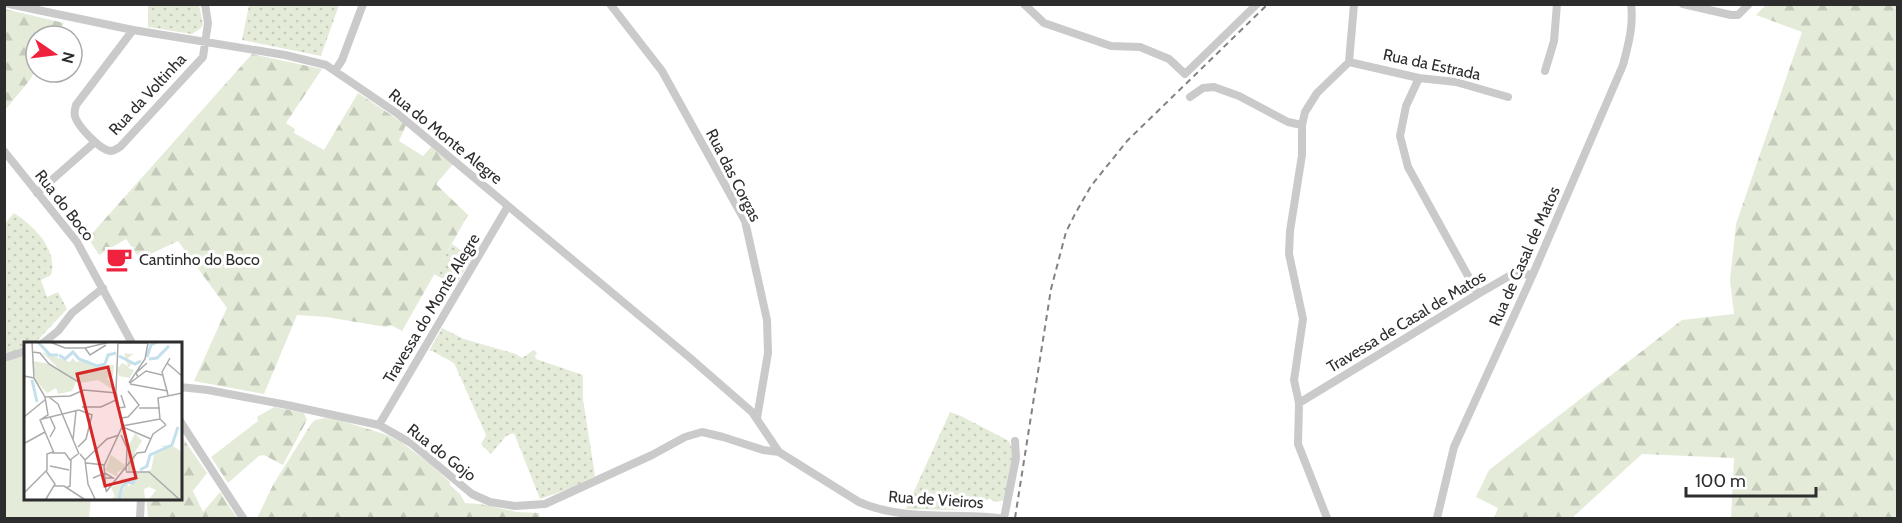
<svg xmlns="http://www.w3.org/2000/svg" width="1902" height="523" font-family="Cabin,sans-serif">
  <defs>
    <pattern id="grass-dots" width="8" height="8" patternUnits="userSpaceOnUse" patternTransform="scale(1.5)"><rect width="8" height="8" fill="#e4ecd9"/><path d="M2 2h.1M6 6h.1" fill="none" stroke="#c4cbbb" stroke-width="1.8" stroke-linecap="round"/></pattern>
    <pattern id="forest-firs" width="22" height="20" patternUnits="userSpaceOnUse" patternTransform="scale(1.5)"><rect width="22" height="20" fill="#e4ecd9"/><path d="M5 1l3.5 6h-7zM16 11l3.5 6h-7z" fill="#c4cbbb"/></pattern>
  </defs>
  <rect width="100%" height="100%" fill="#fff"/>
  <path fill="url(#grass-dots)" d="M148,5H199L203,24L201,28L192,34L148,27Z
    M249,5V4L339,5L321,56L242,40Z
    M14,213C34,226 58,249 51,275L41,280L47,297L58,292L67,309L35,343H26L25,348L5,354V223Z
    M452,244L472,258L455,286L434,274Z
    M442,328L464,339L516,354L522,358L534,350L537,353L535,356L536,359L583,375V399L595,476L571,488L540,499L514,433L506,436L491,454L481,444L486,435L454,363L432,351H429Z
    M950,412L961,416L1009,441L1014,454L1005,500L996,502L990,499L955,510L906,509Z"/>
  <path fill="url(#forest-firs)" d="M1767,4L1897,5V518H1731L1734,458L1642,454L1572,518H1494L1498,508L1476,497L1489,470L1682,320L1734,314L1730,280L1736,224L1802,32L1756,15Z
    M5,9L64,23L57,36H36V70L29,81L5,110Z
    M252,54L322,69L286,123L295,129L294,133L324,150L358,93L406,125L399,141L423,156L431,147L453,164L436,184L468,215L402,331L391,325L386,327L326,317L297,315L264,394L194,381L227,308L178,241L140,259L126,239L99,255L88,238Z
    M274,407L304,413L307,420L283,465L264,455L259,456L228,483L211,457L258,421L257,417Z
    M325,418L336,419L387,435L401,442L429,463L450,482V485L460,494L465,503L480,504L517,512L539,513L540,518H257L273,485L311,424L315,420Z
    M180,434L207,473L193,491L203,512L220,492L237,518L148,517L146,498H180Z"/>
  <path fill="#e4ecd9" d="M25,355L26,498H91L89,518H5V361Z"/>
  <g fill="none" stroke-linecap="round" stroke-linejoin="round">
    <path stroke="#cacaca" stroke-width="8" d="M9,4L133,30L285,55L326,65L398,114L689,357L752,412L779,452
      M610,4L662,71L745,221L767,320L768,353L757,418
      M1024,4L1044,23L1111,46L1140,47L1169,59L1185,74L1257,4
      M1683,4L1731,15H1738L1749,4
      M133,30L76,105C75,110 73,114 76,119C80,128 101,151 111,151C114,151 118,148 120,147L203,57L208,23L205,4
      M1349,62L1419,78L1456,82L1508,97
      M335,71L342,60L363,4
      M1545,71L1554,41L1557,4
      M1419,78L1406,106L1400,136L1408,167L1478,294
      M1190,97L1203,88L1214,87L1239,96L1288,122L1302,125
      M4,151L77,242L132,343
      M37,193L95,142
      M43,343L58,331L72,313L103,288
      M4,358L26,351
      M180,387L208,390L287,405L379,425L411,443L472,494L490,502L515,506L545,504L652,455L685,437L702,432L723,437L763,450L779,452L859,502C902,521 952,513 998,518
      M1299,403L1478,294L1511,275L1533,274
      M180,421L243,518
      M379,425L508,206
      M140,518L141,498
      M1004,518L1016,458L1015,441
      M1327,518L1298,444L1299,403L1294,380L1303,319L1289,254L1290,231L1302,155V125L1305,112L1317,93L1349,62L1354,4
      M1437,518L1454,447L1533,274L1623,65C1628,46 1634,25 1631,4"/>
    <path stroke="#828282" stroke-width="2" stroke-dasharray="6 4.5" stroke-linecap="butt" d="M1015,518L1051,289L1066,232L1075,214L1091,186L1127,141L1268,4"/>
  </g>
  <defs>
    <g id="cafe-bare" transform="scale(2.07)"><path d="M-5.5-4.5H6V0H3Q3 3.5 0 3.5H-2.5Q-5.5 3.5-5.5 0ZM3-3.2v2h1.7v-2ZM-6 4.5H4V6H-6Z" fill="#f0233f" stroke="#fff" stroke-width="2.5" paint-order="stroke"/></g>
  </defs>
  <g fill-rule="evenodd">
    <use href="#cafe-bare" x="119" y="259"/>
  </g>
  <g text-anchor="middle" stroke-width="6" stroke-linejoin="round" paint-order="stroke">
    <g font-size="16" fill="#2d2d2d" stroke="#fff">
      <text transform="translate(1432 64) rotate(12)" y="6">Rua da Estrada</text>
      <text transform="translate(147 94) rotate(-47)" y="6">Rua da Voltinha</text>
      <text transform="translate(446 136) rotate(39)" y="6">Rua do Monte Alegre</text>
      <text transform="translate(734 175) rotate(63)" y="6">Rua das Corgas</text>
      <text transform="translate(65 205) rotate(52)" y="6">Rua do Boco</text>
      <text transform="translate(1524 256) rotate(-66)" y="6">Rua de Casal de Matos</text>
      <text transform="translate(431 308) rotate(-59)" y="6">Travessa do Monte Alegre</text>
      <text transform="translate(1406 321) rotate(-31)" y="6">Travessa de Casal de Matos</text>
      <text transform="translate(442 452) rotate(38)" y="6">Rua do Gojo</text>
      <text transform="translate(936 499) rotate(4)" y="6">Rua de Vieiros</text>
    </g>
    <g font-size="16" fill="#2d2d2d" stroke="#fff" text-anchor="start">
      <text x="139" y="265">Cantinho do Boco</text>
    </g>
  </g>
  <g transform="translate(24 342)">
    <rect width="158" height="158" fill="#fff"/>
    <path d="M98,136L106,141L118,138V148L102,140L95,157H85L91,155L87,145L94,143Z" fill="#e4ecd9"/>
    <path d="M18,10L46,20L49,16L52,20L64,18L72,24L90,23L89,34L83,36L91,49L74,38L56,41L37,29ZM100,11L109,12L103,17L109,21L104,26L110,28L106,36L95,34L93,27L98,21L104,24ZM8,19L27,22L52,40L48,49L34,52L32,46L23,51L12,39ZM111,91L118,99L111,110L110,128L104,129V105ZM147,103L157,109V157H125L132,148L125,145L120,147L121,157H95L103,140L104,144L110,142L118,148V138L109,141L113,131L127,128L130,113L142,106L136,104ZM87,113L101,123V127L93,130L94,135L81,128Z" fill="#e4ecd9"/>
    <path fill="none" stroke="#c4e0ed" stroke-width="3" d="M14,0L26,13H34M35,13L41,17L49,10L55,17L73,24L81,22L84,13L92,11M95,14L111,22L117,19M123,15L127,3L133,0M125,17L133,16L145,4M8,38L13,60M116,128L123,124L126,113L148,103L154,85M95,157L98,145L103,140L109,141L113,131"/>
    <path fill="none" stroke="#ababab" stroke-width="1.5" d="M8,0L10,36M26,0L41,6H61L86,0M95,1H124M61,6L66,13L82,3M9,10L16,11L25,22L56,41L57,48M143,21L158,34M0,34L10,36L21,55L24,73L16,78L30,111M114,35L112,31L123,21M105,41L121,17L124,1M106,41L122,29L138,33M106,42L144,49M144,53L138,30L146,16M21,55L46,54L60,48L93,51M25,55L34,62L55,112M58,65H77L94,57M95,66L101,65L97,53M115,66H136M0,75L22,57M97,76L104,75L115,63L104,49M18,77L55,68M142,83L136,77L134,56L158,51M98,84L136,77M99,85L127,97M97,93L103,106L102,129M26,95L31,86L26,75M49,98L52,69M1,101L21,90M54,105L62,97L68,73L55,68M28,111H41L46,118L54,112M56,112L61,118L64,142L71,157M61,118L83,97L95,93M62,121L81,123M26,124L45,128M22,129L31,142L22,157M102,130H125L155,157M69,136L81,131L89,136H81M30,144H40L60,157M42,146L46,144L47,118M82,149L80,124L98,85L92,49L94,1M82,150L113,111L121,110L129,92L142,83M0,151L23,128V112L29,110"/>
    <path fill="#d62828" fill-opacity="0.15" stroke="#d62828" stroke-width="3" d="M84,25L112,136L81,144L53,32Z"/>
    <rect width="158" height="158" fill="none" stroke="#2d2d2d" stroke-width="3"/>
  </g>
  <rect width="1902" height="523" fill="none" stroke="#2d2d2d" stroke-width="12"/>
  <g transform="translate(54 54) rotate(104)"><circle r="28" fill="#ffffff" stroke="#ababab" stroke-width="1.5"/>
  <path d="M0-4.5L10 22L0 15L-10 22Z" fill="#f0233f"/>
  <text y="-9" font-size="16" font-weight="bold" text-anchor="middle" fill="#2d2d2d">N</text>
  </g>
  <path d="M1686 487v9h130v-9" fill="none" stroke="#2d2d2d" stroke-width="3"/>
  <text x="1695" y="487" font-size="18" fill="#2d2d2d" stroke="#ffffff" stroke-width="4.5" paint-order="stroke">100 m</text>
</svg>
